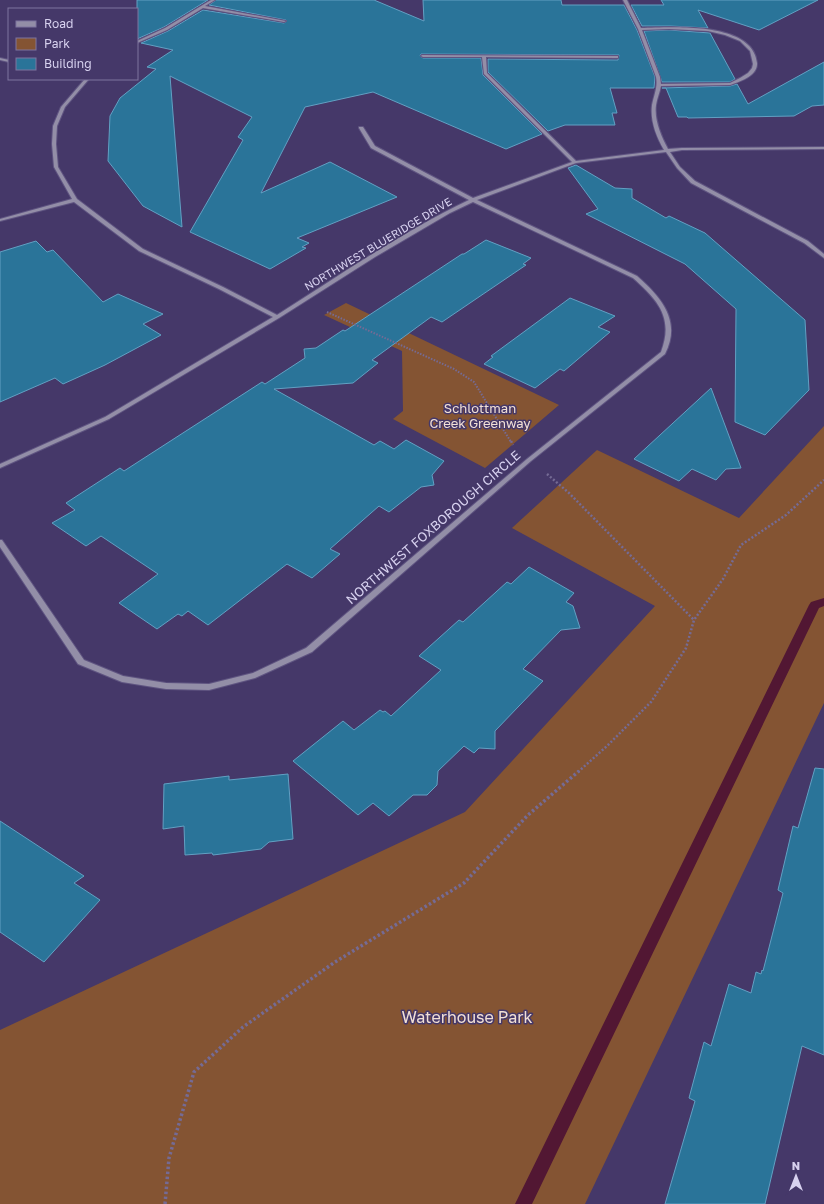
<svg xmlns="http://www.w3.org/2000/svg" width="824" height="1204" font-family="'Golos Text',sans-serif">
  <rect width="100%" height="100%" fill="#453869"/>
  <path fill="#845433" d="M346,303L559,405L485,468L393,419L403,411L402,351L324,315Z
    M824,426V703L585,1204H0V1030L465,812L655,606L512,528L597,450L739,518Z"/>
  <g fill="none" stroke-linecap="round" stroke-linejoin="round">
    <path fill="#521733" fill-rule="evenodd" d="M824,598V606L819,608L532,1204H515L809,605L811,602Z"/>
  </g>
  <path fill="#2a7499" stroke="#62a0c3" d="M137,0H208L164,27L137,39Z
    M216,0H374L424,21L423,0H561L562,5H624L637,30L655,77L654,88H610L617,113H612L615,125H565L548,131L488,72V59L618,60L619,55L421,54L420,56L423,58H481L483,75L542,134L506,149L373,92L305,107L261,193L330,162L397,197L297,238L309,243L302,247L306,248L270,269L190,232L243,140L238,137L252,117L170,76L182,227L143,206L108,161L110,116L120,98L156,69L147,67L173,50L141,43L168,31L203,10L284,23L287,21L286,20L209,5Z
    M661,0H818L759,30L698,10L708,28L671,26H642L631,5H664Z
    M669,30L710,33L735,79L730,82H662L644,31Z
    M824,62V105L812,106L794,116L688,118L687,117H678L666,88H662L730,86L737,84L748,104Z
    M576,165L615,188L632,189V198L666,218L669,216L705,233L805,320L809,390L765,435L735,422L736,309L685,264L586,214L598,209L568,168Z
    M486,240L531,258L523,264L526,265L442,322L431,317L372,360L378,363L353,383L274,389L374,445L380,441L394,449L406,440L444,461L432,475L434,485L421,487L389,512L379,506L330,549L340,554L312,578L287,564L208,625L188,611L182,616L178,614L157,629L119,603L158,574L101,536L86,546L52,523L75,510L66,503L120,468L124,471L262,382L265,384L305,358L304,349L316,348L343,330L345,331L462,254H464Z
    M36,241L47,252L53,250L103,302L118,294L163,314L143,324L161,335L105,365L63,384L55,378L0,402V252Z
    M570,298L615,316L598,327L610,332L564,371L560,369L535,388L484,364L493,357L491,356Z
    M711,388L741,468L726,469L716,480L692,469L679,481L634,459Z
    M529,567L574,593L566,602L573,606L580,628L561,630L523,669L543,681L495,731V749L479,748L474,753L464,746L438,771L437,785L427,795H413L389,816L373,803L358,815L293,761L343,721L354,730L380,710L383,712L385,711L391,716L441,670L419,656L459,620L463,622L507,582L511,584Z
    M815,768L824,769V1055L802,1046L765,1204H665L695,1101L689,1098L704,1042L711,1046L729,984L751,993L756,972L761,974L762,970L763,971L783,893L778,890L793,826L798,828Z
    M288,774L293,839L269,842L261,849L213,855L212,853L185,855L184,826L163,829L164,784L229,776V780Z
    M0,821L84,876L74,883L100,900L44,962L0,932Z"/>
  <g fill="none" stroke-linecap="round" stroke-linejoin="round">
    <g stroke="#5f5481" stroke-width="2">
      <path id="minor" d="M211,0H215L205,6L286,21L284,22L203,8L167,30L137,43V41L165,28Z
        M623,0H627L641,28C671,27 753,21 757,63C758,76 739,82 730,85L661,86C660,92 657,98 656,105C654,120 661,136 668,149L682,148L824,147V149L682,150L670,152L680,167L695,181L808,241L824,254V258L804,243L691,183L677,168L666,152L576,163L477,200L637,276C661,297 682,321 665,354L531,461L312,652L255,678L209,690L166,689L122,682L78,664L0,547V540H2L84,660L123,676L166,683L209,684L253,673L306,648L527,459L661,352C674,318 658,300 633,278L473,202L450,213L375,257L279,318L109,419L0,468V464L105,417L273,317L219,289L139,251L74,202L0,221V219L72,199L54,167L52,144L53,126L61,107L85,79H89L65,107L57,126L56,144L58,167L77,199L143,249L223,287L277,315C340,275 402,232 469,200L371,148L359,128V127H363L375,146L473,198L572,162L484,74L482,57H423L421,56L422,55L618,56V58H617L486,57L487,73L576,161L664,150C656,136 650,121 652,105C654,95 658,87 656,77L638,29ZM669,29L708,31L725,35L740,41L750,51L753,64L752,68L748,73L740,78L730,83L661,84L660,77L642,30Z
        M0,58L9,60V62L0,60Z"/>
    </g>
    <path stroke="#756b95" stroke-width="2" stroke-dasharray="1.5 1.5" stroke-linecap="butt" d="M327,312L454,369L474,382L511,442"/>
    <path stroke="#756b95" stroke-width="2.5" stroke-dasharray="2 2" stroke-linecap="butt" d="M511,441L513,445
      M547,474L569,493L694,620
      M578,772L607,746L651,702L686,648L694,620L723,579L741,545L786,515L824,480"/>
    <path stroke="#756b95" stroke-width="3.5" stroke-dasharray="2.5 2.5" stroke-linecap="butt" d="M165,1204L169,1158L194,1072L243,1027L335,962L464,883L528,815L579,771"/>
    <use href="#minor" fill="#938ea7" fill-rule="evenodd"/>
  </g>
  <g text-anchor="middle" stroke-width="3" stroke-linejoin="round" paint-order="stroke">
    <g font-size="11" fill="#d7d1ef" stroke="#453869">
      <text transform="translate(378 244) rotate(-31)" y="4">NORTHWEST BLUERIDGE DRIVE</text>
    </g>
    <g font-size="13" fill="#f2e0d5" stroke="#453869">
      <text x="480" y="413">Schlottman<tspan x="480" dy="15">Creek Greenway</tspan></text>
    </g>
    <g font-size="13" fill="#d7d1ef" stroke="#453869">
      <text transform="translate(433 527) rotate(-41)" y="5">NORTHWEST FOXBOROUGH CIRCLE</text>
    </g>
    <g font-size="16" fill="#f2e0d5" stroke="#453869">
      <text x="467" y="1023">Waterhouse Park</text>
    </g>
  </g>
  <rect x="8" y="8" width="130" height="72" fill="#453869" stroke="#7f759f"/>
  <rect x="16" y="21" width="20" height="6" fill="#938ea7" stroke="#7f759f"/>
  <text x="44" y="28" font-size="12" fill="#d7d1ef">Road</text>
  <rect x="16" y="38" width="20" height="12" fill="#845433" stroke="#7f759f"/>
  <text x="44" y="48" font-size="12" fill="#d7d1ef">Park</text>
  <rect x="16" y="58" width="20" height="12" fill="#2a7499" stroke="#7f759f"/>
  <text x="44" y="68" font-size="12" fill="#d7d1ef">Building</text>
  <g transform="translate(796 1176)" stroke="#453869" stroke-width="3" paint-order="stroke">
  <path d="M0-3L7 15L0 10L-7 15Z" fill="#d7d1ef"/>
  <text y="-6" font-size="11" font-weight="bold" text-anchor="middle" fill="#d7d1ef">N</text>
  </g>
</svg>
